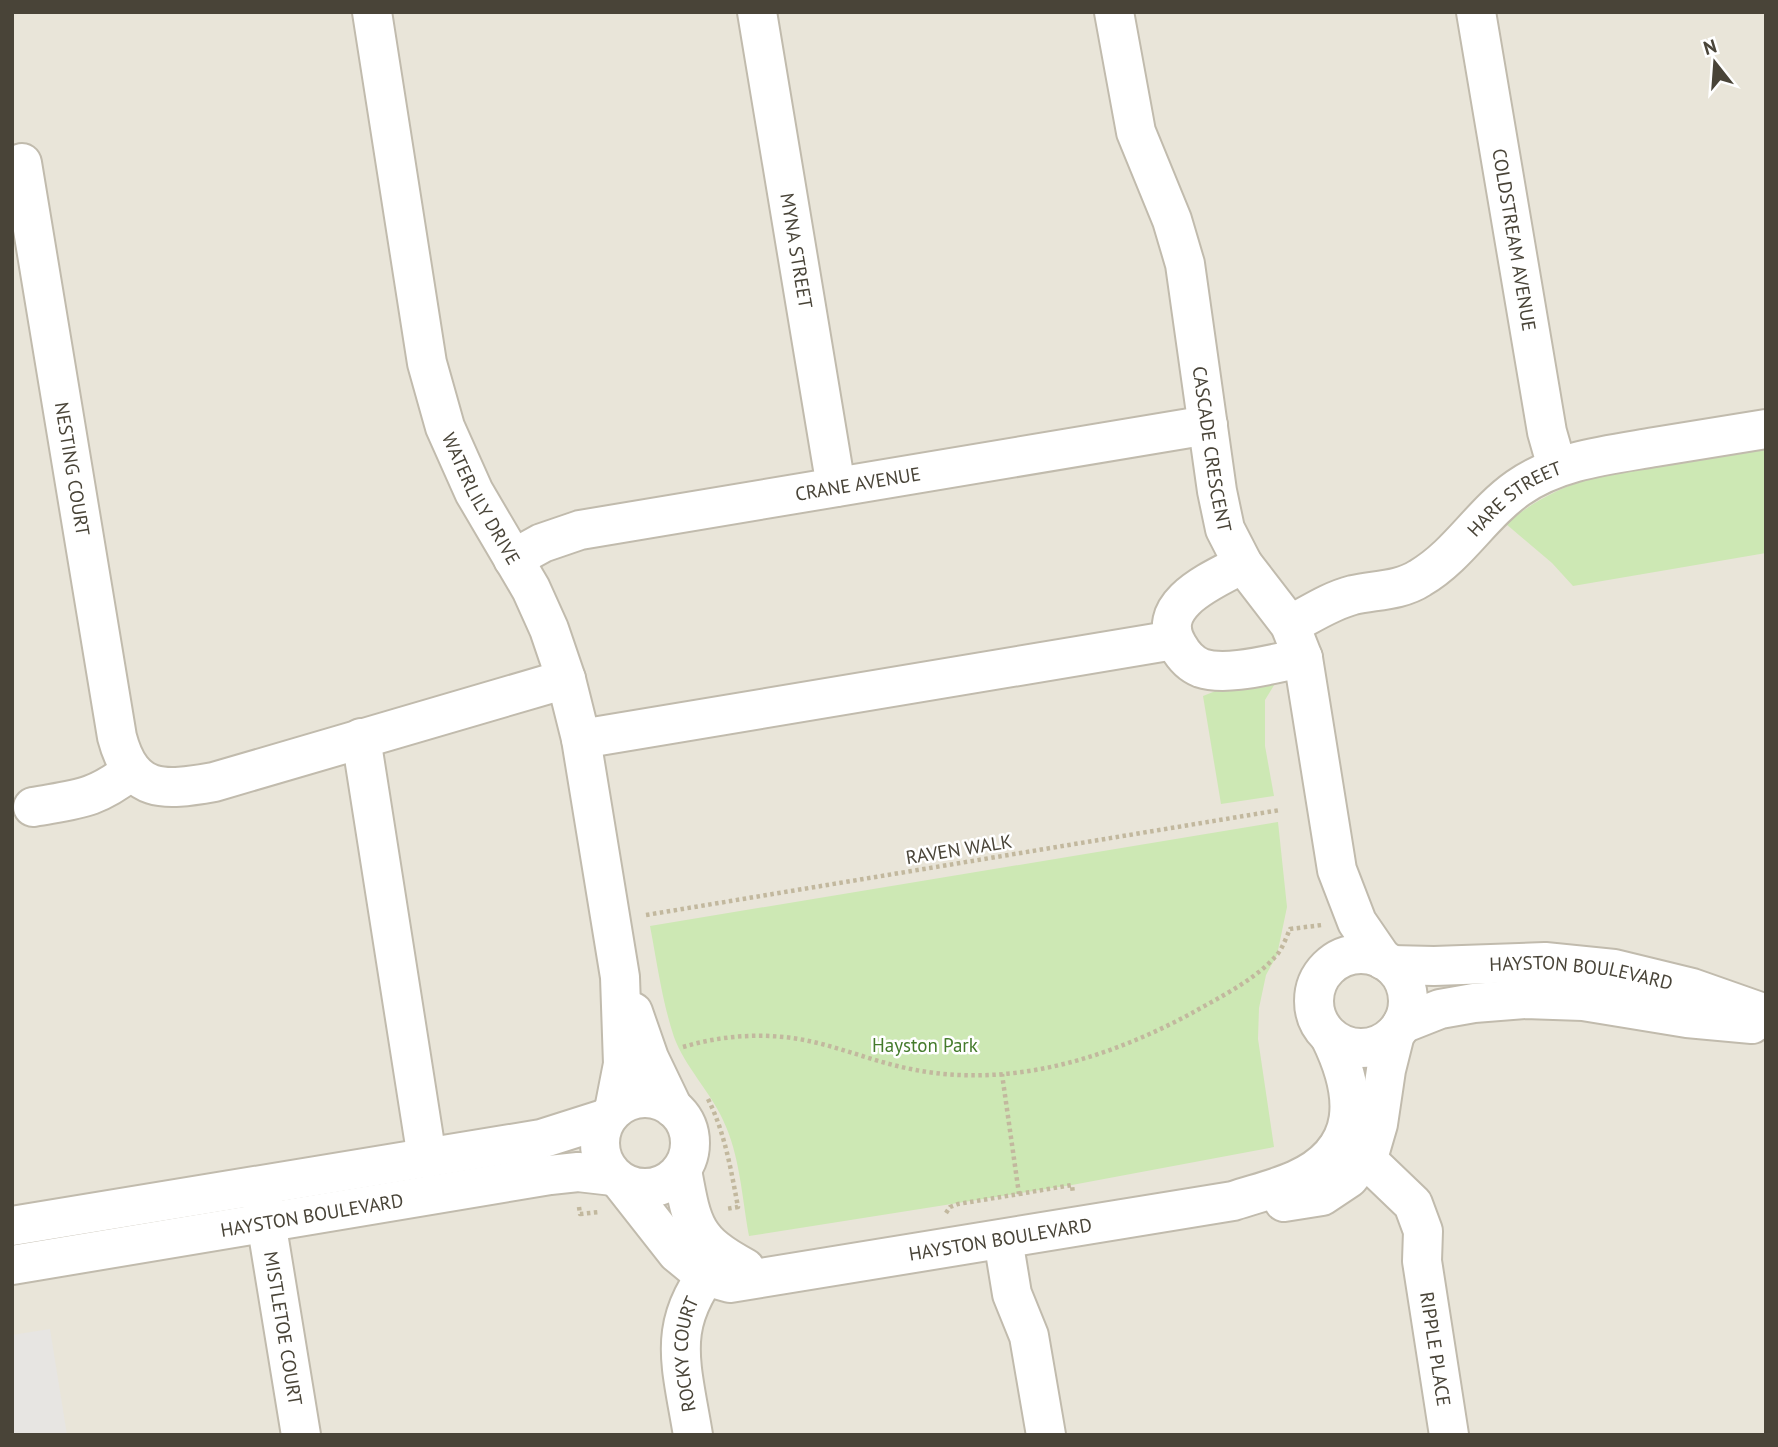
<svg xmlns="http://www.w3.org/2000/svg" width="1778" height="1447" font-family="'PT Sans',sans-serif">
  <rect width="100%" height="100%" fill="#f5f3eb"/>
  <path fill="#e9e5d9" d="M12,12H1766V1435H12Z"/>
  <path fill="#cde8b4" d="M1766,449V553L1573,586L1552,563L1506,524C1532,502 1559,488 1591,478Z
    M1276,682L1265,700V746L1274,796L1221,804L1203,696L1218,690Z
    M1278,822L1287,907L1277,955L1266,975L1259,1008L1258,1039L1274,1147L1072,1185L749,1236C742,1198 740,1155 723,1120C710,1091 685,1067 674,1037C662,1001 657,962 650,926Z"/>
  <path fill="#e7e5e2" d="M50,1329L67,1435H12V1335Z"/>
  <g fill="none" stroke-linecap="round" stroke-linejoin="round">
    <g stroke="#c1bbad" stroke-width="42">
      <g id="minor">
        <path id="s1" d="M372,12L427,363L445,427L474,492L531,589L549,629L566,679L581,739L620,977L623,1064L614,1110"/>
        <path id="s2" d="M757,12L836,487"/>
        <path id="s3" d="M1114,12L1136,132L1172,220L1185,264L1217,491L1225,529L1243,564L1290,625L1303,658L1337,870L1357,922L1383,960"/>
        <path id="s4" d="M1476,12L1547,432L1557,467"/>
        <path id="s5" d="M22,163L117,737C132,794 163,791 214,782L566,679"/>
        <path id="s6" d="M513,559L542,543L580,530L1208,425"/>
        <path d="M1243,564C1215,579 1152,604 1178,646C1183,655 1191,664 1201,668C1228,677 1274,663 1303,658"/>
        <path id="s7" d="M1290,625C1311,614 1330,601 1353,595C1375,590 1400,591 1420,578C1459,555 1481,514 1518,488C1558,460 1608,455 1655,447C1692,441 1729,435 1766,429"/>
        <path d="M361,738L427,1158"/>
        <path d="M581,739L1174,640"/>
        <path d="M33,807C77,799 94,800 131,771"/>
        <circle cx="1361" cy="1001" r="47"/>
        <path id="s8" d="M1391,965L1434,966L1545,962L1614,969L1692,988L1766,1014"/>
        <path d="M633,1012L649,1058L673,1108"/>
        <path d="M1402,1024L1440,1009L1474,1003L1525,999L1583,1001L1687,1018L1752,1024"/>
        <circle cx="645" cy="1143" r="45"/>
        <path id="s9" d="M1335,1151L1365,1158L1413,1204L1423,1231L1422,1261L1449,1435"/>
        <path d="M682,1170C692,1225 694,1241 745,1268"/>
        <path id="s10" d="M622,1183L677,1253L705,1276L730,1283L1233,1201C1254,1194 1276,1189 1296,1180C1363,1150 1358,1094 1330,1037"/>
        <path id="s11" d="M262,1197L301,1435"/>
        <path d="M1284,1202L1322,1196L1349,1178L1365,1158L1371,1148L1378,1124L1386,1070L1395,1034"/>
        <path d="M12,1226L541,1139L607,1118"/>
        <path d="M1003,1239L1012,1294L1029,1336L1046,1435"/>
        <path id="s12" d="M12,1265L550,1175L578,1172L613,1176"/>
        <path id="s13" d="M693,1435C680,1357 665,1323 720,1257"/>
      </g>
    </g>
    <path stroke="#c2b89e" stroke-width="4.5" stroke-dasharray="3.5 3.5" stroke-linecap="butt" d="M646,915L1280,810
      M683,1047C722,1035 768,1032 809,1041C842,1048 873,1061 906,1068C1005,1090 1105,1060 1192,1013C1220,997 1253,981 1275,957C1282,950 1286,938 1290,929L1322,925
      M708,1099C725,1133 731,1170 738,1207L726,1209
      M1019,1194L1072,1185L1073,1194
      M579,1207L580,1214L599,1212
      M946,1213L950,1207L958,1204L1019,1194L1002,1074"/>
    <use href="#minor" stroke="#fff" stroke-width="38"/>
  </g>
  <g text-anchor="middle" stroke-width="5" stroke-linejoin="round" paint-order="stroke">
    <g font-size="19" fill="#494438" stroke="#fff">
      <text dy="7" stroke="none"><textPath href="#s4" startOffset="231">COLDSTREAM AVENUE</textPath></text>
      <text dy="7" stroke="none"><textPath href="#s2" startOffset="242">MYNA STREET</textPath></text>
      <text dy="7" stroke="none"><textPath href="#s3" startOffset="450">CASCADE CRESCENT</textPath></text>
      <text dy="7" stroke="none"><textPath href="#s5" startOffset="310">NESTING COURT</textPath></text>
      <text dy="7" stroke="none"><textPath href="#s6" startOffset="355">CRANE AVENUE</textPath></text>
      <text dy="7" stroke="none"><textPath href="#s1" startOffset="502">WATERLILY DRIVE</textPath></text>
      <text dy="7" stroke="none"><textPath href="#s7" startOffset="264">HARE STREET</textPath></text>
      <text transform="translate(959 849) rotate(-9)" y="7">RAVEN WALK</text>
      <text dy="7" stroke="none"><textPath href="#s8" startOffset="191">HAYSTON BOULEVARD</textPath></text>
      <text dy="7" stroke="none"><textPath href="#s12" startOffset="304">HAYSTON BOULEVARD</textPath></text>
      <text dy="7" stroke="none"><textPath href="#s10" startOffset="425">HAYSTON BOULEVARD</textPath></text>
      <text dy="7" stroke="none"><textPath href="#s11" startOffset="133">MISTLETOE COURT</textPath></text>
      <text dy="7" stroke="none"><textPath href="#s9" startOffset="245">RIPPLE PLACE</textPath></text>
      <text dy="7" stroke="none"><textPath href="#s13" startOffset="82">ROCKY COURT</textPath></text>
    </g>
    <g font-size="19" fill="#447b2b" stroke="#fff">
      <text x="925" y="1052">Hayston Park</text>
    </g>
  </g>
  <rect width="1778" height="1447" fill="none" stroke="#494438" stroke-width="28"/>
  <g transform="translate(1715 63) rotate(343)" stroke="#ffffff" stroke-width="5" paint-order="stroke">
  <path d="M0-5L12 26L0 18L-12 26Z" fill="#494438"/>
  <text y="-10" font-size="19" font-weight="bold" text-anchor="middle" fill="#494438">N</text>
  </g>
</svg>
